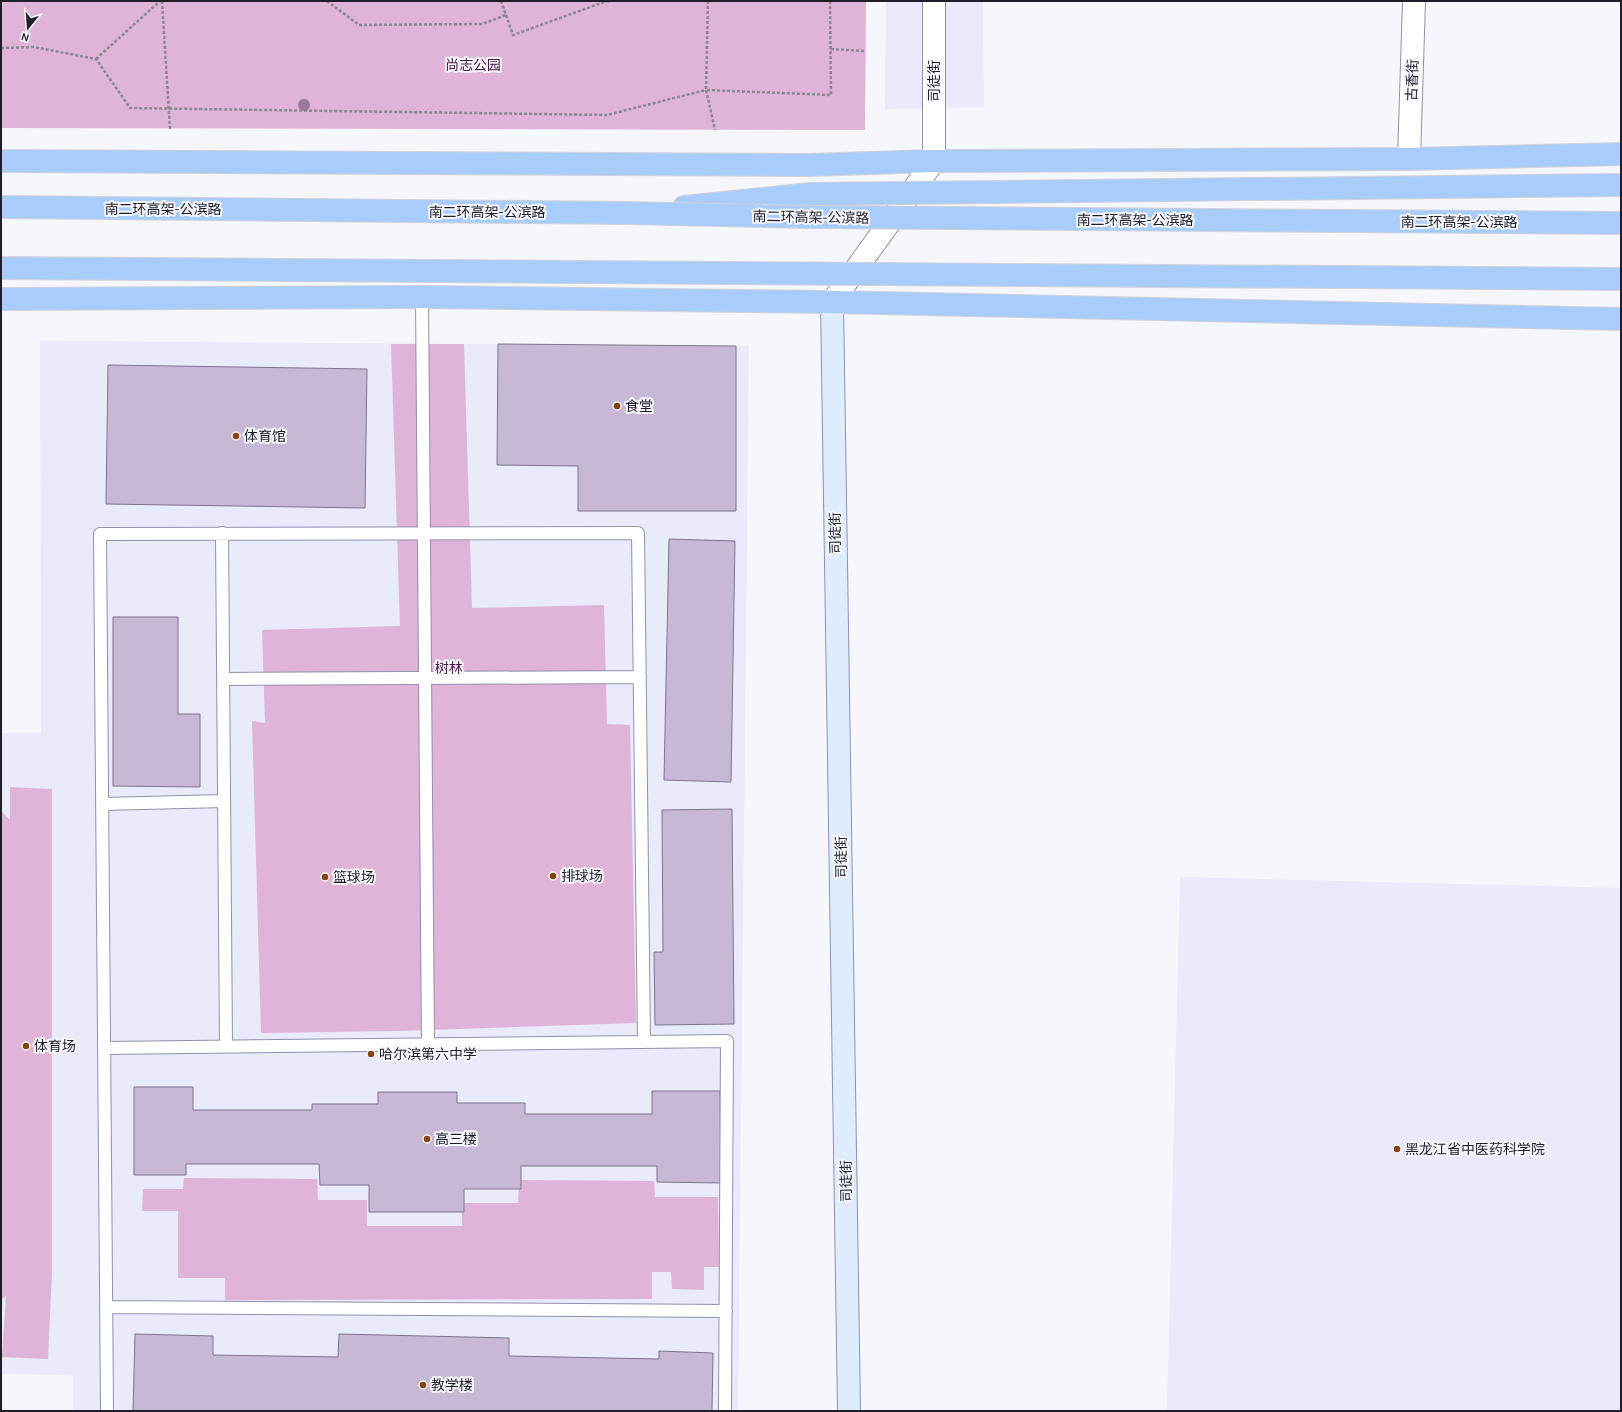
<svg xmlns="http://www.w3.org/2000/svg" width="1622" height="1412" font-family="Karla,'Noto Sans SC',sans-serif">
  <rect width="100%" height="100%" fill="#f6f7fd"/>
  <path fill="#e9eafa" d="M886,1H983L984,107L885,109Z
    M40,341L749,346L738,1411H73V1375L1,1374V733H41Z
    M1180,877L1621,888V1411H1167Z"/>
  <path fill="#dfb4d6" d="M1,1H866L865,130L1,128Z
    M391,344H464L472,608L604,605L607,724L630,725L636,1023L398,1031L261,1033L252,721L265,723L262,630L400,626Z
    M10,787L52,789V1272L48,1359L2,1357L6,1296L1,1300V811L10,820Z
    M184,1178L317,1179L318,1200H367V1226H462V1203H518L519,1180L654,1181L655,1197H718L719,1267H704V1290L672,1289L671,1272H652V1299L225,1300V1278H178V1211H142L143,1189H183Z"/>
  <path fill="#c7b9d6" stroke="#80738e" d="M498,344L736,346V511H578V466L497,465Z
    M108,365L367,369L365,508L106,504Z
    M669,539L735,541L731,782L664,780Z
    M113,617H178V714H200V787L113,786Z
    M732,809L734,1024L655,1025L654,952H663L662,810Z
    M134,1087H193V1110H312V1104H378V1092H457V1103H525V1114H652V1091H720L721,1183L657,1182V1166H521V1189H464V1212H369V1185H320L319,1164H186V1175H134Z
    M135,1334L213,1336V1355L338,1357L339,1334L509,1338V1356L659,1359V1351L713,1353L712,1411H133Z"/>
  <g fill="none" stroke-linecap="round" stroke-linejoin="round">
    <g stroke="#8f92af" stroke-width="14">
      <path id="service" d="M422,297L428,1044
        M222,533L226,1046
        M223,679L640,677
        M102,804L224,801
        M104,1048L727,1041L725,1411
        M106,1307L726,1311
        M107,1411L100,534L638,533L644,1042"/>
    </g>
    <g stroke="#8f92af" stroke-width="24">
      <path id="minor" d="M934,1V161
        M1409,159L1414,1"/>
    </g>
    <g stroke="#8f92af" stroke-width="24">
      <path id="tertiary" d="M832,302L934,161"/>
    </g>
    <g stroke="#8f92af" stroke-width="24">
      <path id="secondary" d="M832,302L849,1411"/>
    </g>
    <g stroke="#d2d2d5" stroke-width="24">
      <path id="trunk" d="M1,161L809,165L934,161L1409,159L1621,154
        M684,207L810,194
        M1,299L422,297L832,302L1621,319"/>
    </g>
    <path stroke="#878891" stroke-width="2.5" stroke-dasharray="3 2" stroke-linecap="butt" d="M162,1L170,129
      M327,1L359,25L482,24L506,15
      M501,1L513,35L604,2L612,1
      M708,1L706,90L831,95L830,1
      M1,48L34,47L96,59L130,108L607,115L706,90L715,130
      M831,49L865,51
      M96,59L160,1"/>
    <use href="#service" stroke="#fff" stroke-width="12"/>
    <use href="#minor" stroke="#fff" stroke-width="22"/>
    <use href="#tertiary" stroke="#fff" stroke-width="22"/>
    <use href="#secondary" stroke="#deecfe" stroke-width="22"/>
    <use href="#trunk" stroke="#a8ccfc" stroke-width="22"/>
    <g stroke="#d2d2d5" stroke-width="24" stroke-linecap="butt">
      <path id="trunk-bridge" d="M810,194L1621,185
        M1,207L627,213L810,217L1621,223
        M1,268L1621,279"/>
    </g>
    <use href="#trunk-bridge" stroke="#a8ccfc" stroke-width="22"/>
  </g>
  <circle fill="#9a7a98" cx="304" cy="105" r="6"/>
  <g fill="#854310" stroke="#f6f7fd" stroke-width="1.5">
    <circle cx="617" cy="406" r="4"/>
    <circle cx="236" cy="436" r="4"/>
    <circle cx="553" cy="876" r="4"/>
    <circle cx="325" cy="877" r="4"/>
    <circle cx="26" cy="1046" r="4"/>
    <circle cx="371" cy="1054" r="4"/>
    <circle cx="427" cy="1139" r="4"/>
    <circle cx="1397" cy="1149" r="4"/>
    <circle cx="423" cy="1385" r="4"/>
  </g>
  <g text-anchor="middle" stroke-width="4" stroke-linejoin="round" paint-order="stroke">
    <g font-size="14" fill="#4e1346" stroke="#f6f7fd">
      <text x="473" y="70">尚志公园</text>
      <text x="449" y="673">树林</text>
    </g>
    <g font-size="14" fill="#1f1f2b" stroke="#f6f7fd">
      <text transform="translate(1412 80) rotate(-88)" y="5">古香街</text>
      <text transform="translate(934 81) rotate(-90)" y="5">司徒街</text>
      <text x="163" y="214">南二环高架-公滨路</text>
      <text x="487" y="217">南二环高架-公滨路</text>
      <text transform="translate(811 217) rotate(1)" y="5">南二环高架-公滨路</text>
      <text x="1135" y="225">南二环高架-公滨路</text>
      <text x="1459" y="227">南二环高架-公滨路</text>
      <text transform="translate(835 533) rotate(-91)" y="5">司徒街</text>
      <text transform="translate(841 857) rotate(-91)" y="5">司徒街</text>
      <text transform="translate(846 1181) rotate(-91)" y="5">司徒街</text>
    </g>
    <g font-size="14" fill="#1f1f2b" stroke="#f6f7fd" text-anchor="start">
      <text x="625" y="411">食堂</text>
      <text x="244" y="441">体育馆</text>
      <text x="561" y="881">排球场</text>
      <text x="333" y="882">篮球场</text>
      <text x="34" y="1051">体育场</text>
      <text x="379" y="1059">哈尔滨第六中学</text>
      <text x="435" y="1144">高三楼</text>
      <text x="1405" y="1154">黑龙江省中医药科学院</text>
      <text x="431" y="1390">教学楼</text>
    </g>
  </g>
  <rect width="1622" height="1412" fill="none" stroke="#1f1f2b" stroke-width="4"/>
  <g transform="translate(28 28) rotate(197)" stroke="#f6f7fd" stroke-width="3" paint-order="stroke">
  <path d="M0-3L7 15L0 10L-7 15Z" fill="#1f1f2b"/>
  <text y="-6" font-size="11" font-weight="bold" text-anchor="middle" fill="#1f1f2b">N</text>
  </g>
</svg>
